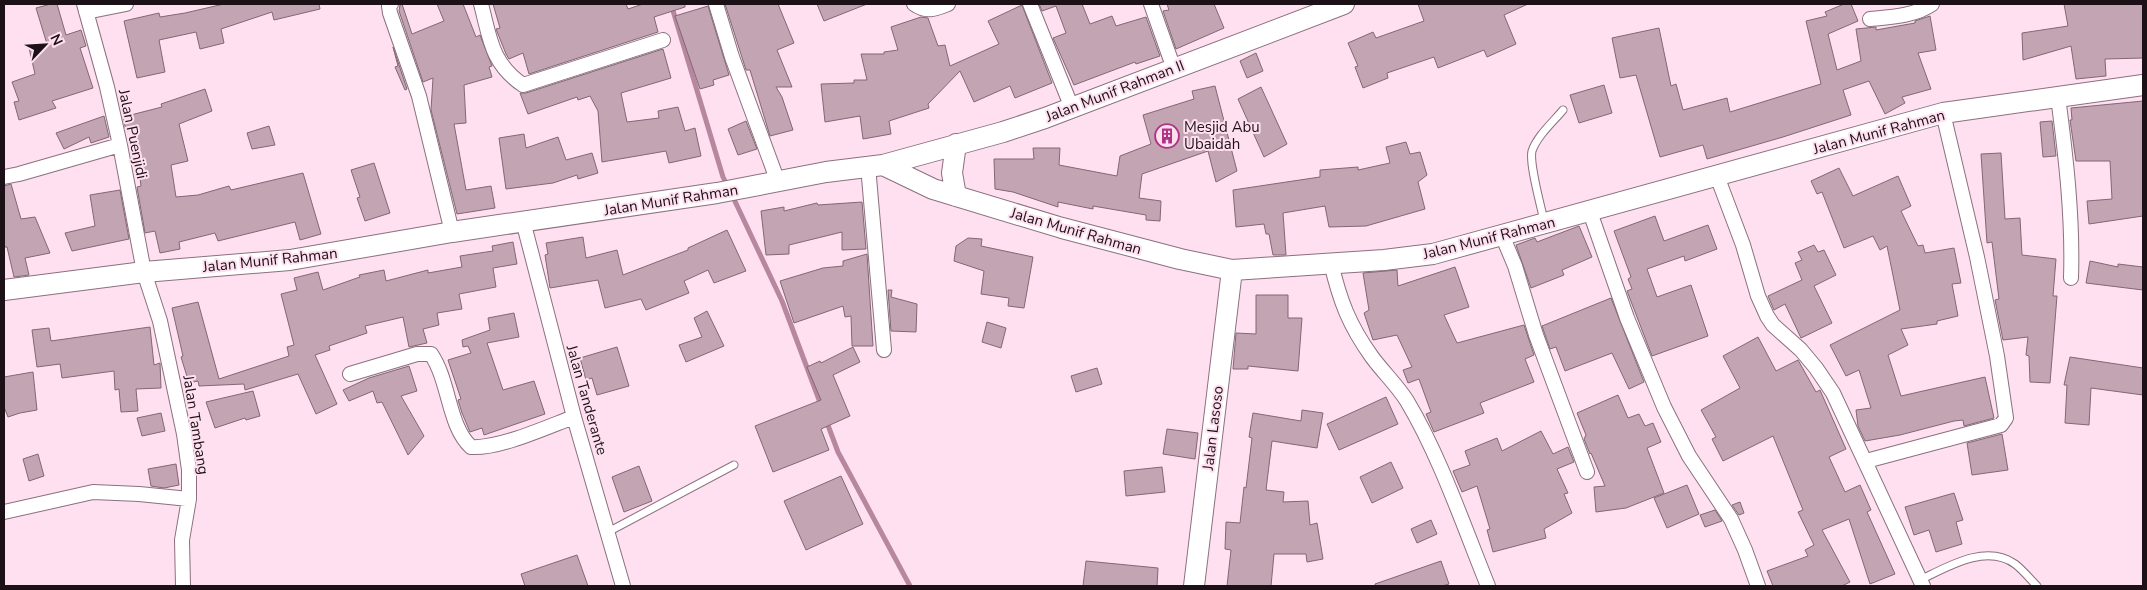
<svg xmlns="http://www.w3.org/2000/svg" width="2147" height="590" font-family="'Nunito Sans',sans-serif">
  <rect width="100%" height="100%" fill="#ffe0f0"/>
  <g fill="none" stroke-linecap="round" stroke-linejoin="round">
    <path stroke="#b787a0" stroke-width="5" d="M671,4L723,177L728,187
      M732,195L782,301L821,405
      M826,420L838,452L910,586"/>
  </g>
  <path fill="#c2a4b3" stroke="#826775" d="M51,4H57L66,35L81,30L86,46L80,48L93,88L52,101L56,108L19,120L14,102L19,101L12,82L35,74L29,48L47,44L36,8Z
    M224,4H319L320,9L274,20L272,12L221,29L224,43L200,49L196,32L159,40L165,72L137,78L124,21L159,13L160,17L185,13Z
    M402,4L412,34L444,21L437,4H463L476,37L480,35L492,66L489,67L492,77L464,85L466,123L454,124L466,190L491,186L495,208L457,214L431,110L433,78L423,82L399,11L400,5Z
    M493,4H626L628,9L643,4H685V7L654,17L658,32L529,74L523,53L509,59L506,54L496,29L500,28Z
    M725,4H778L794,43L777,50L792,87H776L782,97L793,130L770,136L750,70H746Z
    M817,4H867L824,21Z
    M1039,4H1082L1090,24L1112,16L1116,26L1146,17L1160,56L1136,64L1135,62L1074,85L1053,38L1066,33L1056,6L1042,11Z
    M1167,4H1214L1224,28L1176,49L1163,11L1169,10Z
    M1418,4H1528L1504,15L1516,44L1487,57L1484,50L1438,68L1434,57L1387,73L1388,78L1363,88L1355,67L1358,66L1348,43L1373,32L1376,38L1424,21Z
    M1844,4H1851L1858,21L1828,34L1837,70L1861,61L1856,29L1876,27V30L1915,23V21L1930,16L1936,50L1918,53L1931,89L1902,97L1905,103L1885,114L1869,81L1843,90L1851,115L1783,137L1707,159L1703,145L1660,157L1636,75L1620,78L1612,38L1659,28L1671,86L1676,84L1683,110L1727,98L1730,112L1821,84L1806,21L1827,16L1825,12Z
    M2064,4H2143V58L2105,59L2106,76L2076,79L2071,46L2023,60L2022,33L2068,26Z
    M1022,5L1052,83L1015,98L1010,86L974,102L960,71L928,104L929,108L889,121L891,134L863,139L860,116L825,122L821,84L854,83V80H867L861,54H884V52L898,50L891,27L921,17L928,18L938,46L945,45L950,66L999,44L988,21Z
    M708,6L729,75L713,80L714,85L700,89L675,16Z
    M393,47L407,89L405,90L395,67L398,66Z
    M663,49L671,78L621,93L627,122L659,118L658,111L678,107L685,131L695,128L701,156L669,163L666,151L602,162L598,111L590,96L578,100L577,97L528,114L520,93H526Z
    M1256,53L1263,71L1247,78L1240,61Z
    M1604,85L1612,113L1579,123L1570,95Z
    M1215,86L1237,171L1216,182L1208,151L1142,174L1139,198L1161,201L1160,221L1146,220V215L1093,206V209L1058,202V207L1013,192L995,189L994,159H1034L1033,148H1060L1059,165L1117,176L1120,156L1151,144L1143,115L1194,99L1192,91Z
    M1261,87L1287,144L1264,157L1238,99Z
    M205,89L212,111L179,124L188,161L171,165L176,197L198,195L229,186L231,190L303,173L321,234L300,240L295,222L218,241L215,233L179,242L180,249L160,253L155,231L145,233L137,187L141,186L140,178L145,177L135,130L126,131L123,117L162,107L161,104Z
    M2143,101V216L2089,224L2087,201L2112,199L2110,161H2076L2070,120H2072L2071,108Z
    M104,116L109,137L91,143L89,137L64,149L56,133Z
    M746,121L757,149L738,155L728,129Z
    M2052,121L2056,156L2043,157L2040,122Z
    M269,126L275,145L252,149L247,133Z
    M524,134L526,148L558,137L566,160L592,153L598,173L578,179L577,175L553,183L506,189L499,138Z
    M1406,142L1410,154L1420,152L1427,175L1418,182L1425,209L1366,226L1329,227L1325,206L1283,213L1286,255H1273L1269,234H1266L1264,224L1236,227L1233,190L1320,177V170L1358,167V170L1390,163L1386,147Z
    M2001,153L2005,219L2020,218L2022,255L2056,259L2053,296H2057L2050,383L2030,382L2029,356L2026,355L2028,337L2003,340L1995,300L1999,299L1992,242L1987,243L1981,154Z
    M374,163L390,213L365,221L357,198L360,197L351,170Z
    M1839,168L1853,196L1898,176L1911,206L1901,211L1918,246L1923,245L1925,253L1954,248L1961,283L1952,284L1958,316L1937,321V324L1901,329L1908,345L1888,355L1901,396L1985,377L1994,418L1964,426L1963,420L1954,421L1900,435L1865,441L1858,426L1856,410L1871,408L1859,370L1846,376L1830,345L1900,310L1887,246L1880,250L1873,236L1844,248L1822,192L1817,194L1811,181Z
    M11,184L21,219L35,217L50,253L25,258L29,275L14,277L7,247H4V186Z
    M120,190L129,239L72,251L65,233L95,226L90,195Z
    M862,202L866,249L842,250V232L789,245V254L766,255L761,211L784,207V211L817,203L818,205Z
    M1655,216L1664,241L1708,225L1717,249L1685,261L1684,256L1647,269L1657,297L1691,285L1708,336L1652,356L1627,291L1632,289L1628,279L1631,277L1614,231Z
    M1579,226L1592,257L1562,270L1564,275L1531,288L1516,245L1535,238L1537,242Z
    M727,230L746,271L714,283L708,270L684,281L689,293L646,310L641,299L605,308L598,280L550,288L545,255L548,254L546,243L583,237L586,258L617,250L623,275L688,250V248Z
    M968,238L982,239L981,246L1033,257L1024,308L1008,306L1009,298L981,294L984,271L954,261L956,246Z
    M513,242L517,264L493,268L496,287L459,294L462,309L437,313L439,325L423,329L427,343L409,347L403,317L365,326L367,333L329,346L330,350L315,355L337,404L316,414L298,374L245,390L244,384L199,386L198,381L189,383L181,357L183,356L172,308L198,302L219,379L289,356L287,347L294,345L281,294L297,290L294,278L318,272L323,290L360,277L359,275L384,270L386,281L428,270V273L462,267L460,256L493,251L492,246Z
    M1814,245L1818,252L1824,250L1836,275L1814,286L1832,323L1801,338L1785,304L1774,310L1768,296L1802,280L1795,263L1802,260L1798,252Z
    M867,254L873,346H852L851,316L845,317L843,306L794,323L780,281L823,268L843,266V261Z
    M2090,261L2118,267V264L2143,267V290L2086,283Z
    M1455,267L1469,307L1444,315L1457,343L1524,325L1534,355L1525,359L1534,382L1480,403L1484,413L1434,432L1426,414L1431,412L1419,379L1408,383L1403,370L1412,367L1397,335L1373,340L1364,313L1369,310L1363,273L1397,270L1398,286Z
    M888,290H892L891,297L917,304L916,332L891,331Z
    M1256,295H1288V318H1302L1298,371L1248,366V369H1233L1236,333L1256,334Z
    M1611,298L1644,382L1629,389L1612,353L1565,371L1556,347L1550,349L1542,326Z
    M707,311L724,346L686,362L679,345L702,337L694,318Z
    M514,313L519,337L487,343L503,390L534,381L545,414L484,435L482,428L470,432L462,413L458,400L461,399L448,360L471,353L468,346L463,347L462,340L490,330L488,318Z
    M987,322L1006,328L1001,348L982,342Z
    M150,327L154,365L160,363L161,388L136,389L138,411L121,412L119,389L115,390L114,371L62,378L60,364L37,367L32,330L49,328L51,341Z
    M1758,337L1776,371L1798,360L1816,392L1820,390L1846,449L1829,457L1845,492L1860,485L1871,510L1867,512L1895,574L1870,584L1849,519L1822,530L1850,582L1842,586H1773L1767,571L1808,556L1805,550L1814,545L1798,512L1803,510L1773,436L1723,461L1712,439L1716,437L1701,410L1740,388L1723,356Z
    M617,347L629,386L597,395L592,378L586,380L580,358Z
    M853,347L860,362L833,375L850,416L821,429L829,450L773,472L755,426L821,400L807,367L820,361L821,363Z
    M2070,357L2143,368V395L2091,388L2089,425L2065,423L2067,385H2064Z
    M409,366L417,391L401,396L424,436L408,455L382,402L377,403L373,391L349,401L343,390L369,378Z
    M1097,368L1102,384L1076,392L1071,376Z
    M33,372L37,410L20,413L8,417L4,407V377Z
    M253,391L260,416L246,420L245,418L215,428L206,402Z
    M1618,395L1628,418L1639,414L1645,426L1653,423L1661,442L1647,448L1664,493L1626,508L1596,512L1594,487L1605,486L1591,453L1590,454L1584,439L1586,435L1577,413Z
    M1386,397L1398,424L1339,450L1327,424Z
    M1302,410L1323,413L1317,448L1272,441L1266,490L1284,492L1283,502L1308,501L1310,525L1317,523L1323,559L1307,562L1306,554H1274L1271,586H1227L1231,550L1225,549L1226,522L1240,523L1244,487L1246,488L1252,438L1249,437L1253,413L1301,421Z
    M161,413L165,431L142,436L137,418Z
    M1167,429L1198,433L1195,459L1163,454Z
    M1541,431L1553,454L1568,447L1574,462L1557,469L1568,493L1564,494L1572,513L1544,529L1546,538L1493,552L1487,530L1490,529L1477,486L1462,492L1453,471L1470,465L1465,451L1497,438L1502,451Z
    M2002,434L2008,470L1972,475L1967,443Z
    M38,454L44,476L29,481L23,459Z
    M1391,462L1403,488L1372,503L1360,477Z
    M176,464L179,485L164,488L151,486L148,469Z
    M639,466L652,501L624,512L612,477Z
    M1162,467L1165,492L1126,496L1124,471Z
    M841,476L863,524L806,550L784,501Z
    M1687,485L1699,514L1667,528L1654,498Z
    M1954,493L1963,520L1956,522L1962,544L1936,552L1929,530L1914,535L1905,507Z
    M1740,502L1744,513L1739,515L1732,505Z
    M1715,510L1722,521L1705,527L1700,515Z
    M1431,520L1437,534L1417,543L1411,529Z
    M577,555L588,586H525L521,574Z
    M1086,561L1158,568L1157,586H1083Z
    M1441,561L1449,584L1442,586H1375V584Z"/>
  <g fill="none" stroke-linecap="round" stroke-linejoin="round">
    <g stroke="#8b707e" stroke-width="9">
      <path id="lane" d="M1544,221C1541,206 1529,164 1532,151C1537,136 1553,122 1563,110
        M608,532L734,465
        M1920,580C1947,567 1986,543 2015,564C2023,570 2030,579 2037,586"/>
    </g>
    <g stroke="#8b707e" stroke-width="16">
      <path id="street" d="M84,4L107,87L120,145L144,272L160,321L184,434L189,470V499L182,540L183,586
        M391,4L389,6L390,13L419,96L452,232
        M481,4C490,38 491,63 523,85L663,40
        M716,4L732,57L778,182
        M914,4C927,13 935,9 948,4
        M1030,4L1072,108
        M1151,4L1174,69
        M86,12L126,4
        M1870,19C1891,17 1915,16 1932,4
        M2058,97C2066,157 2073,218 2071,278
        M868,166L884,350
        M1717,176L1743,245L1758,296L1767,316L1773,325L1801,350L1816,368L1833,393L1923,586
        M4,177L19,174L120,145
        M1590,212L1627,318L1664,407L1689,456L1731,519L1745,550L1758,586
        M523,221L574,417L623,586
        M1502,235L1515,266L1536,335L1587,472
        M1331,263C1340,301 1349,325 1372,357C1383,372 1397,385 1407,401C1440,456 1464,527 1488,586
        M350,374L417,354H431C450,382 448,426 471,447C499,449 547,427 574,417
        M1866,461L2001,425L2006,418L1997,356L1977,257L1943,113
        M4,512L93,492L139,494L189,499"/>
    </g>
    <g stroke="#8b707e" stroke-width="22">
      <path id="secondary" d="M883,165L1003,132L1045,118L1344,4
        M956,196L952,173L956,144
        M4,290L144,272L290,260L452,232L717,193L826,172L883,165L933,189L1062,228L1180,259L1232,270L1384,260L1433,254L1943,113L2143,85
        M1194,586L1232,270"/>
    </g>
    <use href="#lane" stroke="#fff" stroke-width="7"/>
    <use href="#street" stroke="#fff" stroke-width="14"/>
    <use href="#secondary" stroke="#fff" stroke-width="20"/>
  </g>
  <defs>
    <g id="building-ring" transform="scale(1.25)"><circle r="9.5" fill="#ffe0f0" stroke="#b03383" stroke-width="1.5"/><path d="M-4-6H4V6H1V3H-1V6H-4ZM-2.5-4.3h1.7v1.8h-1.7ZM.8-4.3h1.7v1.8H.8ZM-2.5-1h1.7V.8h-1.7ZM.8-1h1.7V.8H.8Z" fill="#b03383"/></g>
  </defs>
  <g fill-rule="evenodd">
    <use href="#building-ring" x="1167" y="136"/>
  </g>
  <g text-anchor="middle" stroke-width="4" stroke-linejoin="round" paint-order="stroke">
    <g font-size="15" fill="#1b1116" stroke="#ffe0f0">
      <text transform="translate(1115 91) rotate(-21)" y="5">Jalan Munif Rahman II</text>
      <text transform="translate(1879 132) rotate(-15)" y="5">Jalan Munif Rahman</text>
      <text transform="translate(133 134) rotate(78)" y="5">Jalan Puenjidi</text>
      <text transform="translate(671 200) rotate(-9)" y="5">Jalan Munif Rahman</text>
      <text transform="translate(1076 231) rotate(16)" y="5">Jalan Munif Rahman</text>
      <text transform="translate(1489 238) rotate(-14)" y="5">Jalan Munif Rahman</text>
      <text transform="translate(270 260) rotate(-6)" y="5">Jalan Munif Rahman</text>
      <text transform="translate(587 400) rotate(74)" y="5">Jalan Tanderante</text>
      <text transform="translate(196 425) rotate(81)" y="5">Jalan Tambang</text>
      <text transform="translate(1213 428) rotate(-83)" y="5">Jalan Lasoso</text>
    </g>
    <g font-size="15" fill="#1b1116" stroke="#ffe0f0" text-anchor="start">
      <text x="1184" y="132">Mesjid Abu<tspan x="1184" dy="17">Ubaidah</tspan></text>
    </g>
  </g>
  <rect width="2147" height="590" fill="none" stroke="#1b1116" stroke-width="10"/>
  <g transform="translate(45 45) rotate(65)" stroke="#ffe0f0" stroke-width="4" paint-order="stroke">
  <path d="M0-4L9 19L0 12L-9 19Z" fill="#1b1116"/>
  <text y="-8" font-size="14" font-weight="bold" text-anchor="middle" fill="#1b1116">N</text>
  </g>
</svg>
